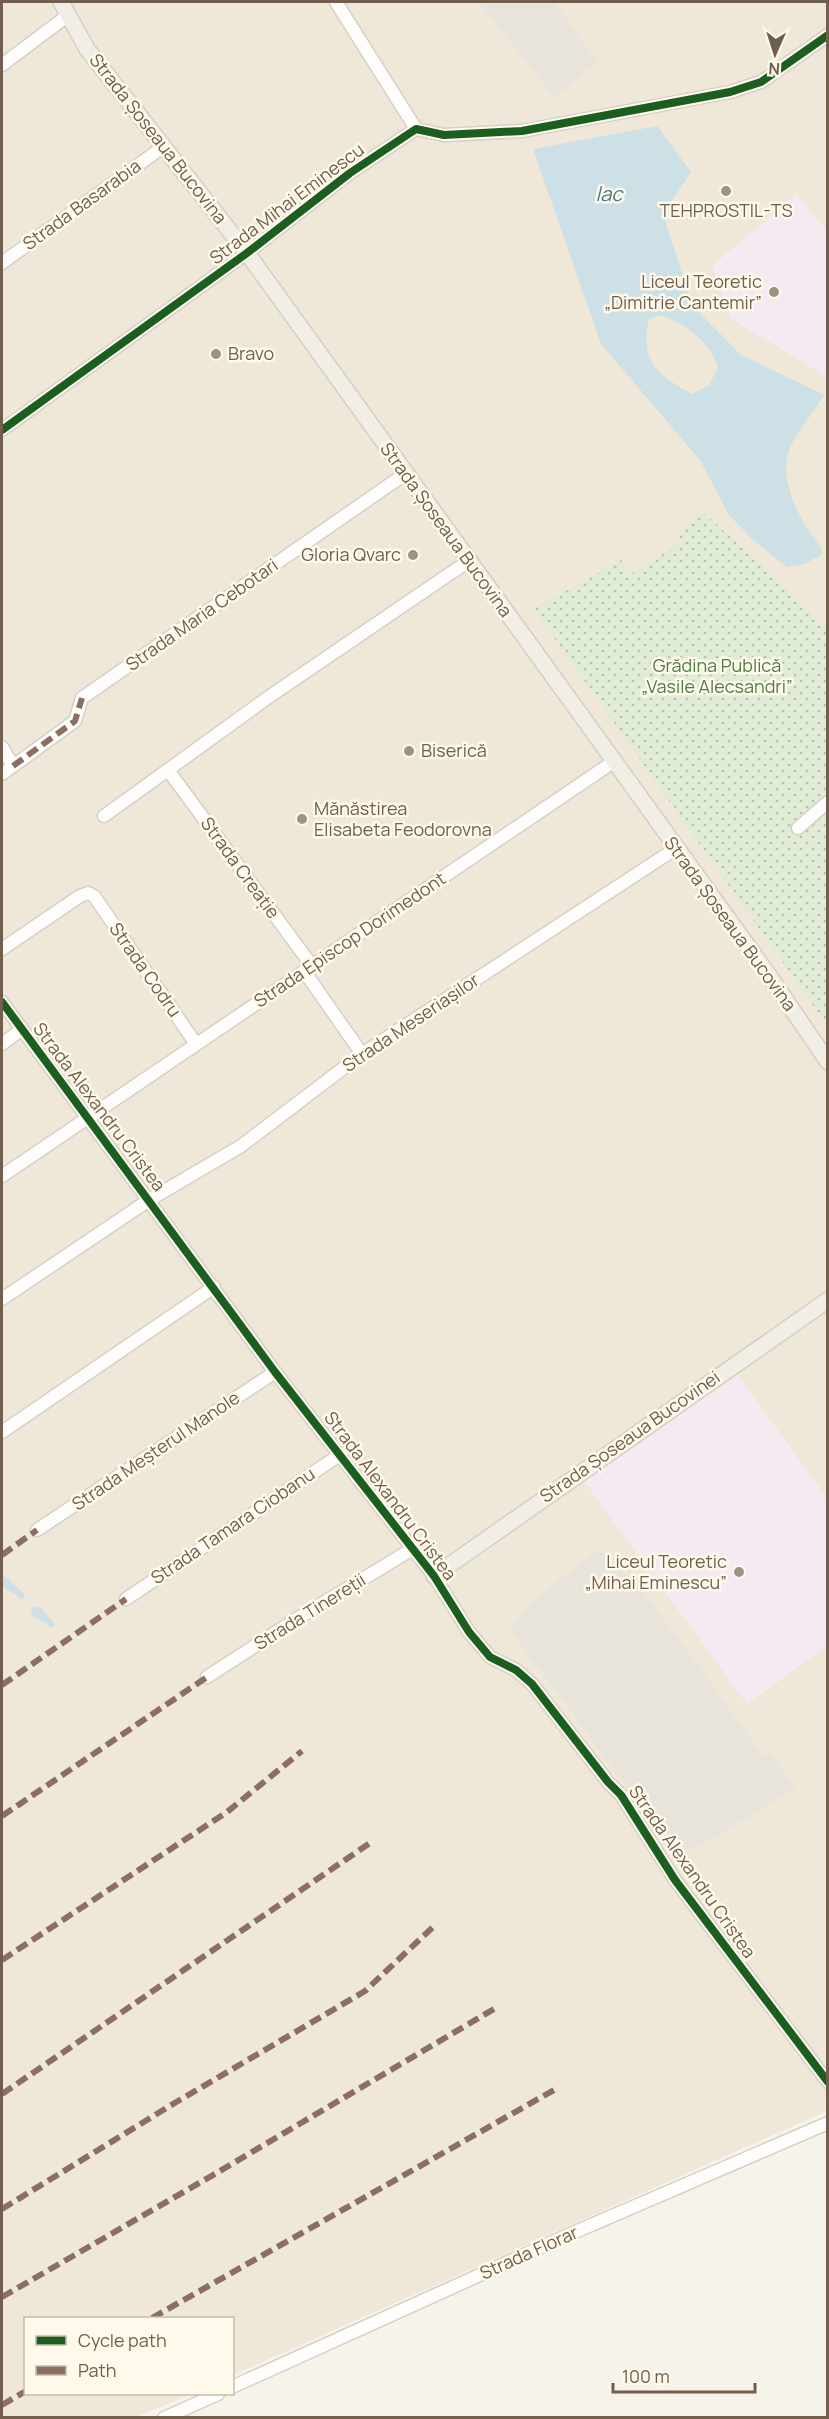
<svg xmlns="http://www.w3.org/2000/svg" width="829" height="2419" font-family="Manrope,sans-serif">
  <defs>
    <pattern id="park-dots" width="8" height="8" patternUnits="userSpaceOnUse" patternTransform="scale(1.5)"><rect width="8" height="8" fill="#e0ecd5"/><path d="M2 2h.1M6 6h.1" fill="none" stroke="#bac2af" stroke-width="1.8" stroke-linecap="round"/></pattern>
  </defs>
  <rect width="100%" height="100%" fill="#f6f3ea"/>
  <path fill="#efe7d8" d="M2,2H827V2111L233,2375L232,2318H26V2394H191L136,2417L2,2418Z"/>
  <path fill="#e8e3db" d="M479,2H555L598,63L554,97Z
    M599,1549L648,1597L762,1754L770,1753L795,1788L713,1839L677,1853L510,1630L530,1603Z"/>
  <path fill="#f4eaf1" d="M796,194L827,230V377L730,318L712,266Z
    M738,1375L827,1498V1646L747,1704L583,1480Z"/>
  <path fill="url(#park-dots)" d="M704,513L787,589L827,631V1025L534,609L621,560L630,575L681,542L678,535Z"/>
  <path fill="#cde0e5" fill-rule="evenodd" d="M657,126L691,172L663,214L692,305L741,355L824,395C815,411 795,434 789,450C778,481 802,526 822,548L821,555L804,564L787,567L754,541L729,515L700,460L601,344L533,149ZM658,315C682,320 712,343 718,368L709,385L692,394C658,376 639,361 649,320Z
    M2,1574L24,1594L23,1600L2,1586Z
    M35,1607H41L55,1625L52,1628L32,1615L31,1610Z"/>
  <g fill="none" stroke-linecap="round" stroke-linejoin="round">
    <g stroke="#d5d0c8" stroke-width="15">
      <path id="minor" d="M336,2L416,129
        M2,65L67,16
        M2,263L163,147
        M2,430L247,253L350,173L416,129L444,135L522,131L730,92L761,82L828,35
        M2,747L13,766
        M168,770L312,966
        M2,774L75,721L82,698L405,474
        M104,816L273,694L470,560
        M798,828L828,802
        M2,949L80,896L88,893L94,896L196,1044
        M304,971L362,1054
        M2,1002L275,1372L434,1576L469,1632L490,1657L516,1670L532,1684L608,1782L621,1795L675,1880L828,2082
        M2,1044L22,1029
        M2,1176L613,762
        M2,1299L149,1200L241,1146L362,1054L675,849
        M2,1432L214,1287
        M37,1530L275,1372
        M126,1599L341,1454
        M207,1677L295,1620L414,1548
        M232,2387L568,2235L828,2123
        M164,2418L218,2394"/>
    </g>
    <g stroke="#d5cec6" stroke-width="18">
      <path id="major" d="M61,2L87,49L247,253L768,974L828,1062
        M434,1576L828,1300"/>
    </g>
    <use href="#minor" stroke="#fefdfc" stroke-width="12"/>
    <use href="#major" stroke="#f1eee6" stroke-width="15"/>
    <path stroke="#8d6e63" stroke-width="6" stroke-dasharray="12 6" stroke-linecap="butt" d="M13,766L75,721L82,698
      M2,1555L37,1530
      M2,1685L126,1599
      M2,1816L207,1677
      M2,1960L227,1812L302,1751
      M2,2094L370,1843
      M2,2209L173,2104L365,1991L433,1927
      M2,2297L208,2178L499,2006
      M152,2318L554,2090
      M2,2405L26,2391"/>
    <g stroke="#fef9eb" stroke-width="11">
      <path id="cycleway" d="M2,430L247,253L350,173L416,129L444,135L522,131L730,92L761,82L828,35
        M2,1002L275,1372L434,1576L469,1632L490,1657L516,1670L532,1684L608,1782L621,1795L675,1880L828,2082"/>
    </g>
    <use href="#cycleway" stroke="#1b5e20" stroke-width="8"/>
  </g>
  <g fill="#a09283" stroke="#fef9eb" stroke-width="2">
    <circle cx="726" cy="191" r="6"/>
    <circle cx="774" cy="292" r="6"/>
    <circle cx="216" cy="354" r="6"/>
    <circle cx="413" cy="555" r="6"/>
    <circle cx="409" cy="751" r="6"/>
    <circle cx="302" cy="819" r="6"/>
    <circle cx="739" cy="1572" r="6"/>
  </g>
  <g text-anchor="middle" stroke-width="5" stroke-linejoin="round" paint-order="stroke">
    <g font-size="18" fill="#725e4c" stroke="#fef9eb">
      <text transform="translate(158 139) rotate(52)" y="6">Strada Șoseaua Bucovina</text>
      <text transform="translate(287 204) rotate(-37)" y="6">Strada Mihai Eminescu</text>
      <text transform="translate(82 205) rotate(-36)" y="6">Strada Basarabia</text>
      <text transform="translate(446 530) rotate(54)" y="6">Strada Șoseaua Bucovina</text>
      <text transform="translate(202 615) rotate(-35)" y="6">Strada Maria Cebotari</text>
      <text transform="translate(240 868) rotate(54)" y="6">Strada Creație</text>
      <text transform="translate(730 924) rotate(54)" y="6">Strada Șoseaua Bucovina</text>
      <text transform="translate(350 940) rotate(-34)" y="6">Strada Episcop Dorimedont</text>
      <text transform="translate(145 970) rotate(55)" y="6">Strada Codru</text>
      <text transform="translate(411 1023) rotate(-34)" y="6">Strada Meseriașilor</text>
      <text transform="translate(99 1107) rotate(53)" y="6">Strada Alexandru Cristea</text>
      <text transform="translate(630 1437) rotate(-35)" y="6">Strada Șoseaua Bucovinei</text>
      <text transform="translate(156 1451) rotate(-34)" y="6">Strada Meșterul Manole</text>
      <text transform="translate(390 1496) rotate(53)" y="6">Strada Alexandru Cristea</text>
      <text transform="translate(233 1526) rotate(-34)" y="6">Strada Tamara Ciobanu</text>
      <text transform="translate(310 1612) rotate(-32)" y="6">Strada Tinereții</text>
      <text transform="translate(692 1872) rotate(55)" y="6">Strada Alexandru Cristea</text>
      <text transform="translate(529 2253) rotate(-24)" y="6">Strada Florar</text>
    </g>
    <g font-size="18" fill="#725e4c" stroke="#fef9eb" text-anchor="end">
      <text x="726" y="217" text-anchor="middle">TEHPROSTIL-TS</text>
      <text x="762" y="288">Liceul Teoretic<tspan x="762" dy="21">„Dimitrie Cantemir”</tspan></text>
      <text x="228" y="360" text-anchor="start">Bravo</text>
      <text x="401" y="561">Gloria Qvarc</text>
      <text x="421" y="757" text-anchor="start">Biserică</text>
      <text x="314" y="815" text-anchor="start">Mănăstirea<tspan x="314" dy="21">Elisabeta Feodorovna</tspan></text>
      <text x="727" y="1568">Liceul Teoretic<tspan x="727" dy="21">„Mihai Eminescu”</tspan></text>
    </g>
    <g font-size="18" fill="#517c47" stroke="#fef9eb">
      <text x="717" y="672">Grădina Publică<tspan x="717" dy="21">„Vasile Alecsandri”</tspan></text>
    </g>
    <g font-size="20" font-style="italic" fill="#4b788a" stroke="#fef9eb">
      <text x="609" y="201">lac</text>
    </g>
  </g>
  <rect width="829" height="2419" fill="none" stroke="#725e4c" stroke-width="6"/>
  <rect x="24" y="2317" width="210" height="78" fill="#fef9eb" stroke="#c6bbab" stroke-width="1.5"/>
  <rect x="36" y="2336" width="30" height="9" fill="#1b5e20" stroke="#c6bbab" stroke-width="1.5"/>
  <text x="78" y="2347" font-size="18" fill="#725e4c">Cycle path</text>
  <rect x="36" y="2366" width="30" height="9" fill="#8d6e63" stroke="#c6bbab" stroke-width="1.5"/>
  <text x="78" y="2377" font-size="18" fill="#725e4c">Path</text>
  <g transform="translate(775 54) rotate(183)" stroke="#fef9eb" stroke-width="4.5" paint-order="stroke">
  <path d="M0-4.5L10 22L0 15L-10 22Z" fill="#725e4c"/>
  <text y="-9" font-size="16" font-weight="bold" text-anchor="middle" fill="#725e4c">N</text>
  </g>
  <path d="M613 2383v9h142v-9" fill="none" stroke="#725e4c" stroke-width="3"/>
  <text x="622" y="2383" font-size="18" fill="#725e4c" stroke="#fef9eb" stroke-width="4.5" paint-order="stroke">100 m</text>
</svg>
